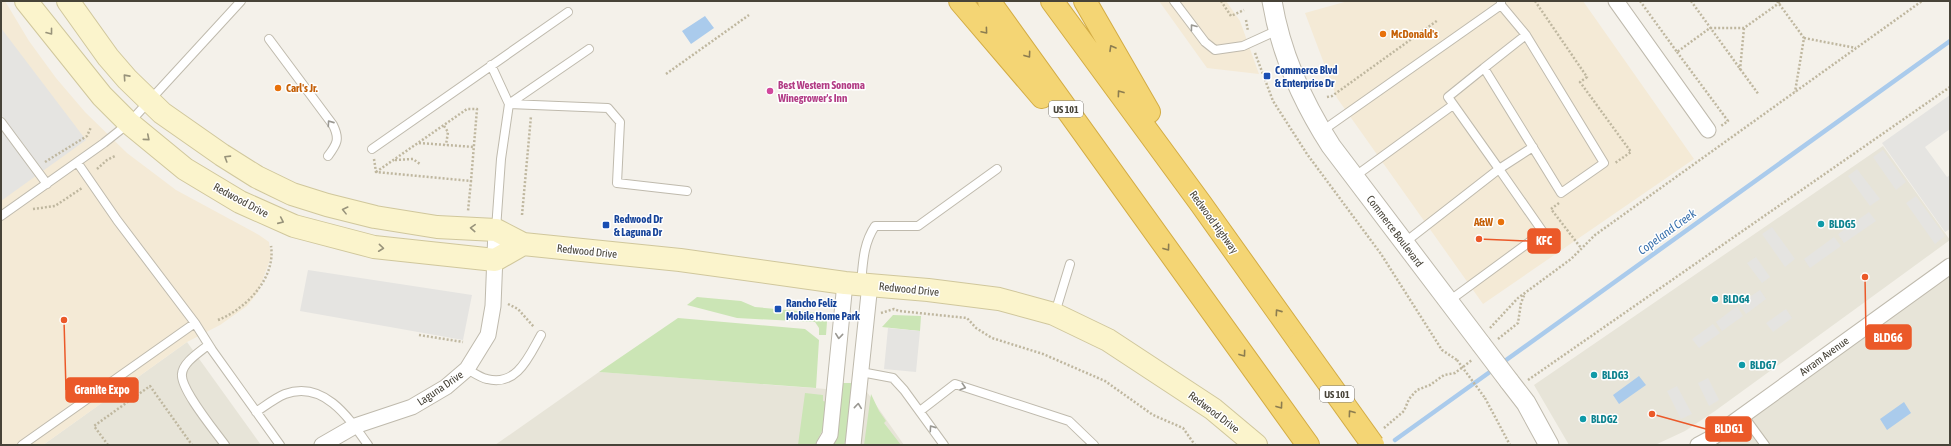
<svg xmlns="http://www.w3.org/2000/svg" width="1951" height="446" font-family="'Asap Condensed',sans-serif">
  <rect width="100%" height="100%" fill="#f4f1ea"/>
  <path fill="#e7e4d8" d="M1883,146L1950,240L1715,411L1685,431L1655,445H1569L1534,385Z
    M1950,268V445H1700Z
    M187,342L261,445H43Z
    M599,372L867,392L904,445H495Z"/>
  <path fill="#f4ead6" d="M1,1H5L29,41L56,78L85,112L127,153L176,190L259,235L269,242L271,257L258,292L247,306L220,325L187,342L43,445H1Z
    M1159,1H1226L1240,21L1259,74L1207,68Z
    M1348,1H1583L1694,159L1483,304L1337,98L1305,13Z"/>
  <path fill="#cbe5b5" d="M697,297L741,301L755,307L819,313L827,322L826,335H819V328L815,322L737,318L687,305Z
    M893,315L921,316L920,331L882,327Z
    M678,318L805,329L819,340L816,388L599,372Z
    M841,383H852L850,424L844,445H830Z
    M805,393L823,395V401L827,402L823,429L815,445H798Z
    M871,394L879,411L886,421L884,423L901,445H864Z"/>
  <path fill="#e5e4e1" d="M1,28L86,140L1,201Z
    M1950,95V129L1925,147L1947,177L1950,175V229L1945,232L1882,143Z
    M1883,150L1906,182L1896,190L1873,157Z
    M1857,169L1880,199L1870,206L1848,176Z
    M1916,196L1945,236L1935,244L1906,203Z
    M1869,212L1876,221L1844,243L1838,234Z
    M1772,227L1795,259L1785,267L1762,234Z
    M1834,237L1841,246L1810,268L1804,259Z
    M1756,257L1770,277L1762,283L1747,263Z
    M308,270L472,295L463,340L300,311Z
    M1760,290L1766,299L1746,314L1739,304Z
    M1737,306L1743,316L1722,331L1716,322Z
    M1786,309L1792,318L1773,332L1766,323Z
    M1713,324L1720,333L1699,348L1692,339Z
    M888,328L920,331L916,372L884,369Z
    M1708,378L1719,400L1709,406L1698,383Z
    M1677,386L1692,414L1681,419L1667,391Z"/>
  <path fill="#aacbec" d="M705,16L714,28L691,44L682,31Z
    M1639,376L1646,385L1619,404L1613,395Z
    M1904,402L1911,413L1887,430L1880,419Z"/>
  <g fill="none" stroke-linecap="round" stroke-linejoin="round">
    <path stroke="#aacbec" stroke-width="4.5" d="M1502,363L1950,41
      M1395,440L1494,369"/>
    <g stroke="#bfbaad" stroke-width="10">
      <path id="service" d="M1174,1L1205,42L1215,50L1243,46L1278,30
        M269,39L333,125C340,139 337,144 328,156
        M491,65L509,104L589,49
        M1484,68L1526,35
        M1,122L47,184
        M1322,131L1501,5
        M372,149L568,12
        M77,162L117,220L195,323L212,350L280,445
        M1354,177L1453,105
        M1,216L104,143L129,123L241,1
        M496,229L501,159L509,104L608,108L620,122L617,183L687,191
        M1404,243L1499,169L1448,97L1484,68L1561,193L1604,163L1526,35L1501,5V1
        M861,284C863,263 863,244 875,226H918L997,169
        M1449,301L1543,232L1499,169L1533,147
        M1055,313L1070,264
        M208,345C200,352 183,362 182,374C180,389 215,431 225,445
        M467,369C474,373 481,378 487,379C517,387 529,356 541,335
        M861,372L893,378L904,390L944,445
        M920,411L955,384L1069,421L1094,445
        M256,412C265,406 275,398 285,394C324,380 349,418 368,445
        M1743,415L1765,445
        M22,445L195,323"/>
    </g>
    <g stroke="#bfbaad" stroke-width="17">
      <path id="minor" d="M1616,1L1708,130
        M322,445L355,426L412,407L446,387L467,369L488,335L493,306L496,230
        M824,445L830,435L845,283
        M853,445L870,284
        M1698,445L1713,437L1950,266"/>
    </g>
    <g stroke="#bfbaad" stroke-width="21">
      <path id="tertiary" d="M1272,1C1281,55 1302,101 1331,146L1481,344
        M1509,381L1526,403L1549,445"/>
    </g>
    <g stroke="#d0c79c" stroke-width="24">
      <path id="secondary" d="M26,1L102,96L129,123L185,169L240,202L294,226L374,247L495,260L523,244
        M68,1L108,57L127,79L162,113L222,155L257,177L292,194L327,205L375,217L437,227L496,230L523,244L680,260L845,283L928,290L999,299L1054,314L1108,340L1213,409L1256,445"/>
    </g>
    <g stroke="#d3ac44" stroke-width="24">
      <path id="motorway" d="M960,1L1042,97
        M989,1L1308,445
        M1052,1L1201,204L1300,343
        M1085,1L1149,112"/>
    </g>
    <path stroke="#bfb79f" stroke-width="2.5" stroke-dasharray="2 2" stroke-linecap="butt" d="M1221,1L1231,16L1244,10
      M1535,1L1587,77L1580,82L1631,152L1615,163
      M1640,1L1677,52L1710,28H1744L1782,1
      M1691,1L1759,95
      M1777,1L1804,38L1795,92
      M1246,20L1248,31
      M1804,38L1856,48
      M1677,52L1728,121L1721,126
      M1255,53L1273,101L1307,154L1381,254L1442,350L1457,360
      M1740,70L1744,28
      M666,74L749,15
      M1327,97L1332,96L1438,20
      M444,126L448,132L446,145
      M419,143L474,147
      M374,159L376,172L471,181L468,211
      M395,160L413,159L420,164
      M45,162L87,136L91,127
      M97,169L107,160L115,156
      M376,172L467,109H477L471,181
      M1559,203L1551,209L1581,248
      M33,209L55,206L82,188
      M522,215L531,116
      M508,304L518,309L534,327
      M881,313L894,309L899,311L967,318L976,328L992,338L1043,354L1105,381L1153,415L1183,428L1195,445
      M218,320C246,309 276,278 271,246
      M1490,328L1518,298L1571,259L1595,235L1922,1
      M419,335L463,342
      M1498,339L1518,323L1521,303L1525,293
      M1528,380L1950,87
      M1485,398L1510,445
      M1384,428L1404,411L1409,399L1417,390L1430,385L1444,375L1455,373L1472,360
      M108,445L94,426L150,386L192,445"/>
    <use href="#service" stroke="#fff" stroke-width="8"/>
    <use href="#minor" stroke="#fff" stroke-width="15"/>
    <use href="#tertiary" stroke="#fff" stroke-width="19"/>
    <use href="#secondary" stroke="#fbf4cc" stroke-width="22"/>
    <use href="#motorway" stroke="#f4d574" stroke-width="22"/>
    <g stroke="#bfbaad" stroke-width="21" stroke-linecap="butt">
      <path id="tertiary-bridge" d="M1481,344L1509,381"/>
    </g>
    <g stroke="#d3ac44" stroke-width="24" stroke-linecap="butt">
      <path id="motorway-bridge" d="M1300,343L1373,445"/>
    </g>
    <path stroke="#bfb79f" stroke-width="2.5" stroke-dasharray="2 2" stroke-linecap="butt" d="M1457,360L1485,398"/>
    <use href="#tertiary-bridge" stroke="#fff" stroke-width="19"/>
    <use href="#motorway-bridge" stroke="#f4d574" stroke-width="22"/>
  </g>
  <defs><path id="oneway-chevron" d="M-2-3.5L2.5 0L-2 3.5" fill="none" stroke-width="1.6" stroke-linecap="round" stroke-linejoin="round"/></defs>
  <g stroke="#9a9892">
    <use href="#oneway-chevron" transform="translate(1193 27) rotate(-127)"/>
    <use href="#oneway-chevron" transform="translate(330 123) rotate(-125)"/>
    <use href="#oneway-chevron" transform="translate(839 336) rotate(96)"/>
    <use href="#oneway-chevron" transform="translate(963 387) rotate(17)"/>
    <use href="#oneway-chevron" transform="translate(858 406) rotate(-84)"/>
    <use href="#oneway-chevron" transform="translate(932 428) rotate(-125)"/>
  </g>
  <g stroke="#8c7d50">
    <use href="#oneway-chevron" transform="translate(985 31) rotate(50)"/>
    <use href="#oneway-chevron" transform="translate(1112 48) rotate(-120)"/>
    <use href="#oneway-chevron" transform="translate(1028 55) rotate(54)"/>
    <use href="#oneway-chevron" transform="translate(1120 93) rotate(-126)"/>
    <use href="#oneway-chevron" transform="translate(1167 248) rotate(54)"/>
    <use href="#oneway-chevron" transform="translate(1278 312) rotate(-125)"/>
    <use href="#oneway-chevron" transform="translate(1243 354) rotate(54)"/>
    <use href="#oneway-chevron" transform="translate(1280 406) rotate(54)"/>
    <use href="#oneway-chevron" transform="translate(1351 413) rotate(-126)"/>
  </g>
  <g stroke="#98937b">
    <use href="#oneway-chevron" transform="translate(50 32) rotate(52)"/>
    <use href="#oneway-chevron" transform="translate(126 77) rotate(-132)"/>
    <use href="#oneway-chevron" transform="translate(147 138) rotate(40)"/>
    <use href="#oneway-chevron" transform="translate(227 158) rotate(-148)"/>
    <use href="#oneway-chevron" transform="translate(345 210) rotate(-166)"/>
    <use href="#oneway-chevron" transform="translate(281 221) rotate(24)"/>
    <use href="#oneway-chevron" transform="translate(473 228) rotate(-177)"/>
    <use href="#oneway-chevron" transform="translate(381 248) rotate(6)"/>
  </g>
  <g fill="#e8710a" stroke="#fff" stroke-width="1.5">
    <circle cx="1383" cy="34" r="4"/>
    <circle cx="278" cy="88" r="4"/>
    <circle cx="1501" cy="222" r="4"/>
  </g>
  <g fill="#1a4fb4" stroke="#fff" stroke-width="1.5">
    <rect x="1263" y="72" width="8" height="8" rx="2"/>
    <rect x="602" y="221" width="8" height="8" rx="2"/>
    <rect x="774" y="305" width="8" height="8" rx="2"/>
  </g>
  <circle fill="#d1479c" stroke="#fff" stroke-width="1.5" cx="770" cy="91" r="4"/>
  <g fill="#0f9aa8" stroke="#fff" stroke-width="1.5">
    <circle cx="1821" cy="224" r="4"/>
    <circle cx="1715" cy="299" r="4"/>
    <circle cx="1742" cy="365" r="4"/>
    <circle cx="1594" cy="375" r="4"/>
    <circle cx="1583" cy="419" r="4"/>
  </g>
  <g text-anchor="middle" stroke-width="3" stroke-linejoin="round" paint-order="stroke">
    <g fill="#fff" stroke="#7e7b74" stroke-width="1">
      <rect x="1049" y="101" width="34" height="16" rx="3"/>
      <rect x="1320" y="386" width="34" height="16" rx="3"/>
    </g>
    <g font-size="10" font-weight="bold" fill="#474338">
      <text x="1066" y="113">US 101</text>
      <text x="1337" y="398">US 101</text>
    </g>
    <g font-size="11" font-weight="bold" fill="#c56008" stroke="#fff" text-anchor="start">
      <text x="1391" y="38">McDonald's</text>
      <text x="286" y="92">Carl's Jr.</text>
      <text x="1493" y="226" text-anchor="end">A&amp;W</text>
    </g>
    <g font-size="11" font-weight="bold" fill="#164399" stroke="#fff" text-anchor="start">
      <text x="1275" y="74">Commerce Blvd<tspan x="1275" dy="13">&amp; Enterprise Dr</tspan></text>
      <text x="614" y="223">Redwood Dr<tspan x="614" dy="13">&amp; Laguna Dr</tspan></text>
      <text x="786" y="307">Rancho Feliz<tspan x="786" dy="13">Mobile Home Park</tspan></text>
    </g>
    <g font-size="11" font-weight="bold" fill="#b23c85" stroke="#fff" text-anchor="start">
      <text x="778" y="89">Best Western Sonoma<tspan x="778" dy="13">Winegrower's Inn</tspan></text>
    </g>
    <g font-size="11" fill="#474338" stroke="#fff">
      <text transform="translate(241 200) rotate(28)" y="4">Redwood Drive</text>
      <text transform="translate(1214 222) rotate(54)" y="4">Redwood Highway</text>
      <text transform="translate(1395 231) rotate(53)" y="4">Commerce Boulevard</text>
      <text transform="translate(587 251) rotate(6)" y="4">Redwood Drive</text>
      <text transform="translate(909 289) rotate(6)" y="4">Redwood Drive</text>
      <text transform="translate(1824 356) rotate(-36)" y="4">Avram Avenue</text>
      <text transform="translate(440 388) rotate(-34)" y="4">Laguna Drive</text>
      <text transform="translate(1214 412) rotate(37)" y="4">Redwood Drive</text>
    </g>
    <g font-size="11" font-weight="bold" fill="#0d838f" stroke="#fff" text-anchor="start">
      <text x="1829" y="228">BLDG5</text>
      <text x="1723" y="303">BLDG4</text>
      <text x="1750" y="369">BLDG7</text>
      <text x="1602" y="379">BLDG3</text>
      <text x="1591" y="423">BLDG2</text>
    </g>
    <g font-size="12" font-style="italic" fill="#3870ac" stroke="#fff">
      <text transform="translate(1667 232) rotate(-36)" y="4">Copeland Creek</text>
    </g>
  </g>
  <path fill="none" stroke="#eb5929" stroke-width="1.5" d="M1479 239L1528 241M1865 277L1866 337M64 320L66 390M1652 414L1706 429"/>
  <g fill="#eb5929" stroke="#fff" stroke-width="1.5">
    <circle cx="1479" cy="239" r="4"/>
    <circle cx="1865" cy="277" r="4"/>
    <circle cx="64" cy="320" r="4"/>
    <circle cx="1652" cy="414" r="4"/>
  </g>
  <g fill="#eb5929" stroke="#eb5929" stroke-width="1.5">
    <rect x="1528" y="229" width="32" height="24" rx="4"/>
    <rect x="1866" y="325" width="45" height="24" rx="4"/>
    <rect x="66" y="378" width="72" height="24" rx="4"/>
    <rect x="1706" y="417" width="45" height="24" rx="4"/>
  </g>
  <g font-size="12" text-anchor="middle" font-weight="bold" fill="#fff">
    <text x="1544" y="245">KFC</text>
    <text x="1888" y="342">BLDG6</text>
    <text x="102" y="394">Granite Expo</text>
    <text x="1729" y="433">BLDG1</text>
  </g>
  <rect width="1951" height="446" fill="none" stroke="#474338" stroke-width="4"/>
</svg>
